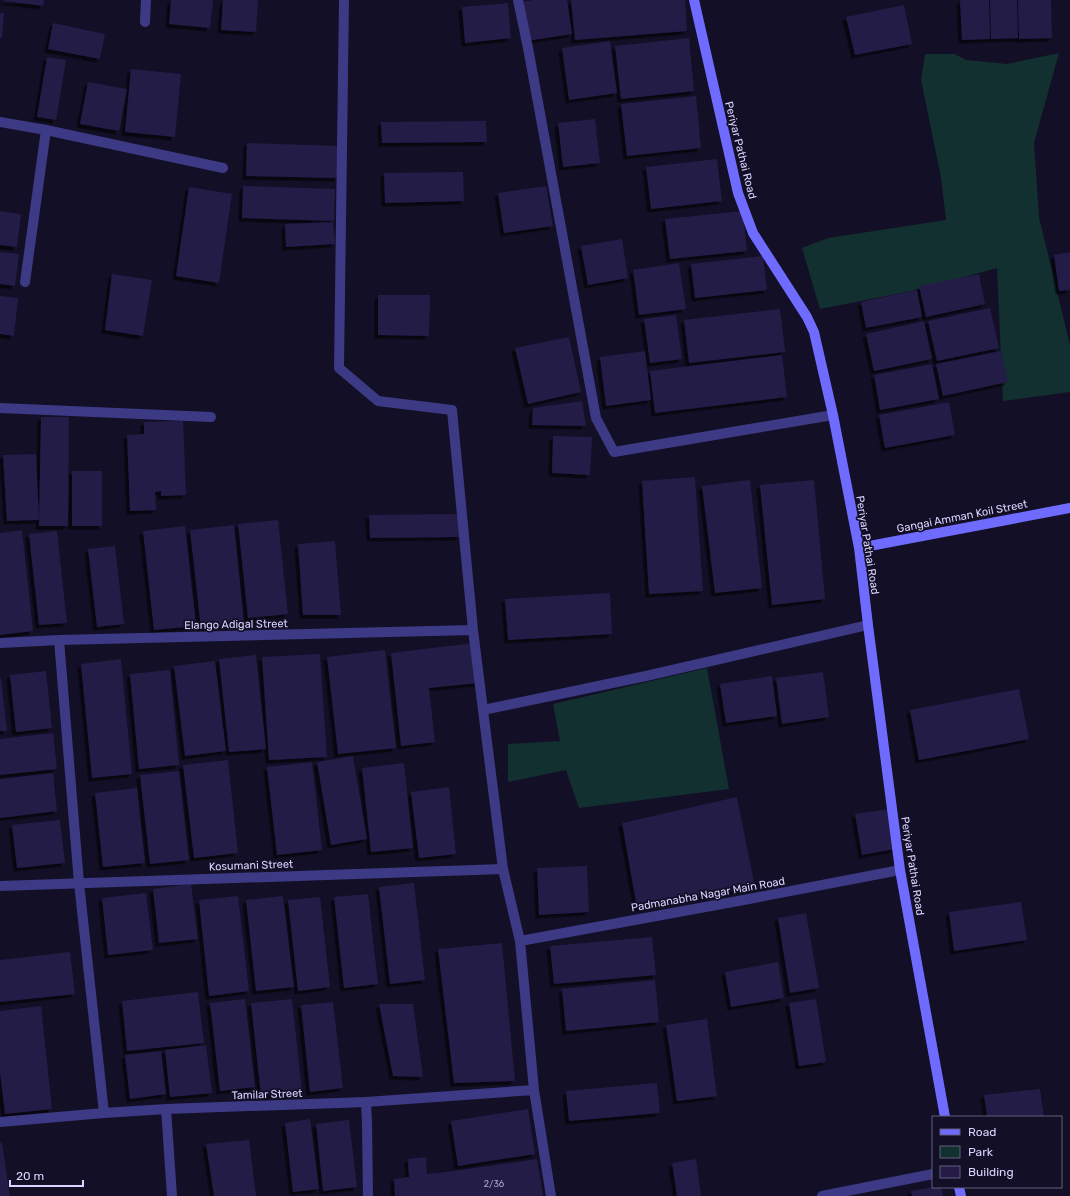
<svg xmlns="http://www.w3.org/2000/svg" width="1070" height="1196" font-family="Rubik,sans-serif">
  <defs>
    <filter id="shadow"><feDropShadow dx="-3.5" dy="3.5" stdDeviation="0" flood-color="#0009"/></filter>
  </defs>
  <rect width="100%" height="100%" fill="#130f26"/>
  <path fill="#12302f" d="M1059,53L1034,143L1039,217L1070,345V392L1003,401L997,268L917,290L820,309L802,248L828,238L946,220L941,177L921,80L925,54H955L966,60L1007,64Z
    M707,668L729,789L579,808L566,770L508,782V744L560,741L553,704Z"/>
  <path fill="#241b47" filter="url(#shadow)" d="M4,0H44L43,6L4,1Z
    M171,0H213L210,28L169,24Z
    M223,0H258L256,32L221,30Z
    M533,0H567L572,34L527,41L522,2Z
    M571,0H685L687,31L575,40Z
    M960,0H989L990,39L962,40Z
    M990,0H1017L1018,38L991,39Z
    M1018,0H1051L1052,38L1019,39Z
    M508,3L511,38L465,43L462,7Z
    M904,5L912,44L855,55L846,17Z
    M0,13H4L2,38H0Z
    M53,23L105,34L100,59L48,49Z
    M689,38L694,91L621,99L615,46Z
    M610,41L617,93L569,100L562,48Z
    M47,57L66,60L56,120L37,117Z
    M131,69L181,74L175,137L125,132Z
    M88,82L127,89L119,131L80,124Z
    M696,96L701,148L627,156L621,104Z
    M595,119L600,163L563,167L558,123Z
    M486,121L487,142L382,143L381,122Z
    M247,143L339,146L338,178L246,176Z
    M717,159L722,201L651,209L646,167Z
    M463,172L464,201L385,203L384,173Z
    M243,186L335,189L334,221L242,218Z
    M546,186L553,226L504,233L498,193Z
    M189,187L232,194L219,283L176,276Z
    M0,211L21,214L17,247L0,245Z
    M743,211L747,251L670,259L665,219Z
    M333,222L335,244L286,247L285,224Z
    M622,239L628,278L588,285L581,246Z
    M0,252L19,254L15,286L0,284Z
    M1070,252V290L1059,291L1054,255Z
    M763,256L767,290L695,298L691,264Z
    M679,263L686,309L639,315L633,270Z
    M112,274L152,280L143,336L105,330Z
    M979,274L985,304L926,317L919,286Z
    M917,290L922,317L866,328L861,302Z
    M378,295H430L429,336L378,335Z
    M0,296L18,298L14,336L0,334Z
    M990,308L999,348L937,361L928,321Z
    M780,309L785,352L689,363L684,320Z
    M676,315L682,359L650,363L644,319Z
    M924,321L932,359L874,371L866,334Z
    M569,337L581,392L528,404L515,348Z
    M645,351L651,400L606,406L600,357Z
    M1001,351L1008,382L943,396L936,364Z
    M782,355L787,397L655,413L650,371Z
    M932,364L939,399L880,410L874,375Z
    M582,401L586,426L532,425L533,408Z
    M949,402L955,435L885,448L879,415Z
    M41,417H69L68,526H39Z
    M183,421L186,495L161,496V491L155,492L156,510L130,511L127,435L144,434V422Z
    M553,436L592,437L590,475L552,473Z
    M36,454L39,520L7,521L3,455Z
    M72,471H102V526H72Z
    M695,477L703,591L649,594L642,481Z
    M750,480L762,588L715,593L702,486Z
    M814,480L825,599L772,605L760,485Z
    M460,514V537L370,538L369,515Z
    M278,520L288,614L248,618L238,524Z
    M234,525L244,623L201,629L190,530Z
    M185,526L196,626L154,630L143,531Z
    M22,530L33,631L0,635V533Z
    M57,531L67,623L39,625L29,534Z
    M335,541L341,615H303L298,544Z
    M115,546L124,624L97,627L88,549Z
    M610,593L612,634L508,640L505,599Z
    M474,643L478,683L429,688L435,742L401,746L391,653Z
    M385,650L396,748L338,754L327,657Z
    M320,654L327,757L269,760L262,657Z
    M256,655L266,749L229,752L219,659Z
    M121,659L132,774L92,778L81,664Z
    M215,661L226,751L185,756L174,666Z
    M170,670L179,765L139,769L130,674Z
    M46,671L52,728L16,732L10,675Z
    M823,672L829,717L782,724L776,678Z
    M772,676L777,716L726,723L720,684Z
    M1,678L7,731H0V679Z
    M1019,689L1029,739L919,760L910,710Z
    M53,733L57,769L0,775V739Z
    M353,756L367,839L331,845L317,762Z
    M228,760L238,853L194,858L183,765Z
    M312,762L322,850L277,855L267,767Z
    M404,763L413,848L371,852L362,768Z
    M179,771L189,860L150,864L140,775Z
    M53,773L57,811L0,818V779Z
    M449,787L456,854L419,858L411,792Z
    M137,788L145,863L103,867L95,793Z
    M737,797L755,887L637,908L622,823Z
    M889,809L895,849L862,855L855,814Z
    M60,820L65,863L17,868L12,825Z
    M587,866L589,912L539,915L537,868Z
    M414,883L425,980L390,984L379,887Z
    M191,884L198,939L159,943L153,889Z
    M146,893L153,950L108,955L102,898Z
    M368,894L378,984L344,988L334,897Z
    M238,896L249,991L209,996L199,900Z
    M283,896L294,987L256,991L246,900Z
    M320,897L330,987L298,991L288,900Z
    M1021,902L1027,940L954,951L949,912Z
    M806,913L819,988L790,993L778,918Z
    M652,937L656,975L554,984L550,946Z
    M502,943L515,1081L454,1083L438,949Z
    M70,952L75,994L0,1002V960Z
    M778,962L784,998L731,1007L725,972Z
    M655,980L659,1022L566,1031L562,989Z
    M198,992L204,1043L127,1051L122,1001Z
    M245,999L255,1087L220,1091L210,1003Z
    M292,999L302,1091L261,1096L251,1003Z
    M816,999L826,1062L799,1066L789,1003Z
    M333,1002L343,1088L310,1092L301,1005Z
    M379,1004H413L423,1077L393,1076Z
    M41,1006L52,1109L5,1114L0,1072V1011Z
    M707,1019L717,1096L677,1101L666,1025Z
    M206,1045L212,1093L170,1097L165,1050Z
    M161,1051L166,1094L130,1099L125,1055Z
    M657,1083L660,1113L569,1121L566,1091Z
    M1040,1089L1044,1117H987L984,1095Z
    M528,1109L535,1154L458,1166L451,1121Z
    M310,1119L319,1189L293,1192L285,1123Z
    M349,1120L357,1187L323,1191L316,1124Z
    M249,1140L256,1196H214L206,1144Z
    M0,1143H2L10,1196H0Z
    M426,1157L427,1174L446,1172L537,1159L543,1196H395L394,1179L409,1177L408,1159Z
    M696,1159L701,1196H677L672,1163Z
    M934,1187H941L943,1196H912L911,1191Z"/>
  <g fill="none" stroke-linecap="round" stroke-linejoin="round">
    <path stroke="#3d3a85" stroke-width="10" d="M366,1102L367,1124L368,1196"/>
    <path stroke="#3d3a85" stroke-width="10" d="M344,0L339,368L378,401L452,410L473,630L483,710L503,869L520,941L534,1090L551,1196
      M518,0L528,48L596,418L614,452L833,415
      M145,22L146,0
      M0,122L46,130L223,168
      M25,282L46,130
      M0,408L211,417
      M59,640L79,883L104,1113
      M0,643L59,640L473,630
      M483,710L646,676L868,625
      M0,886L503,869
      M520,941L749,899L900,870
      M166,1109L172,1196
      M0,1122L104,1113L166,1109L366,1102L534,1090
      M822,1196L933,1174"/>
    <path stroke="#6f6bff" stroke-width="10" d="M694,0L738,193L753,233L807,317L814,332L833,415L859,548L868,625L900,870L945,1117
      M859,548L1070,508
      M959,1187L961,1196"/>
  </g>
  <g text-anchor="middle" stroke-width="3.5" stroke-linejoin="round" paint-order="stroke">
    <g font-size="9" fill="#aca6d1">
      <text x="494" y="1187">2/36</text>
    </g>
    <g font-size="11" fill="#d9d4ff" stroke="#130f26">
      <text transform="translate(741 150) rotate(76)" y="4">Periyar Pathai Road</text>
      <text transform="translate(962 516) rotate(-11)" y="4">Gangai Amman Koil Street</text>
      <text transform="translate(868 545) rotate(81)" y="4">Periyar Pathai Road</text>
      <text transform="translate(236 624) rotate(-1)" y="4">Elango Adigal Street</text>
      <text transform="translate(251 865) rotate(-2)" y="4">Kosumani Street</text>
      <text transform="translate(913 866) rotate(81)" y="4">Periyar Pathai Road</text>
      <text transform="translate(708 894) rotate(-10)" y="4">Padmanabha Nagar Main Road</text>
      <text transform="translate(267 1094) rotate(-2)" y="4">Tamilar Street</text>
    </g>
  </g>
  <rect x="932" y="1116" width="130" height="72" fill="#130f26" stroke="#625e7d"/>
  <rect x="940" y="1129" width="20" height="6" fill="#6f6bff" stroke="#625e7d"/>
  <text x="968" y="1136" font-size="12" fill="#d9d4ff">Road</text>
  <rect x="940" y="1146" width="20" height="12" fill="#12302f" stroke="#625e7d"/>
  <text x="968" y="1156" font-size="12" fill="#d9d4ff">Park</text>
  <rect x="940" y="1166" width="20" height="12" fill="#241b47" stroke="#625e7d"/>
  <text x="968" y="1176" font-size="12" fill="#d9d4ff">Building</text>
  <path d="M10 1180v6h73v-6" fill="none" stroke="#d9d4ff" stroke-width="2"/>
  <text x="16" y="1180" font-size="12" fill="#d9d4ff" stroke="#130f26" stroke-width="3" paint-order="stroke">20 m</text>
</svg>
